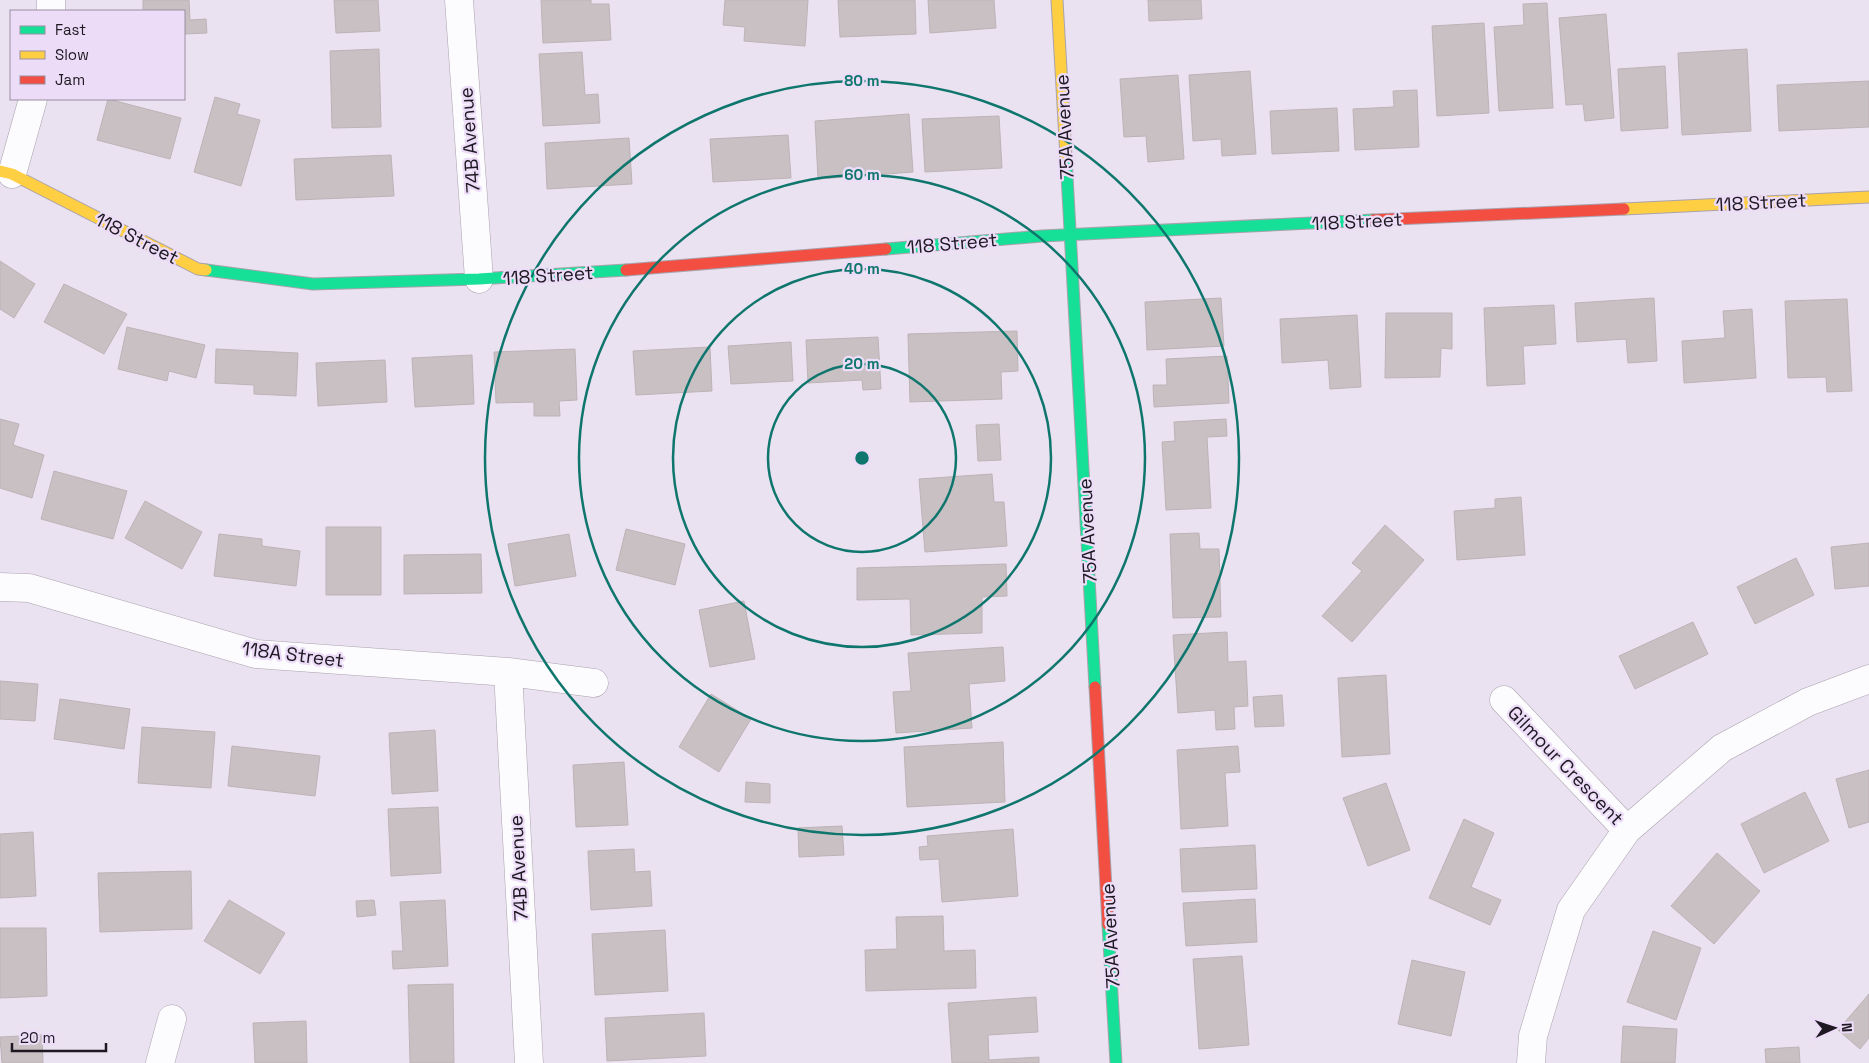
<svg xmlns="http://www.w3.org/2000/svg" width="1869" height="1063" font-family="'Space Grotesk',sans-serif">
  <rect width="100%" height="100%" fill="#ebe2f1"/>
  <path fill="#c9c0c4" stroke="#bcb3b7" d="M143,0H189L190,20L206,19L207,33L184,34V11H143Z
    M334,0H378L380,31L336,33Z
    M541,0H591V4H609L611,40L543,43Z
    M725,0H808L805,46L744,41L745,27L723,25Z
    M838,0H915L916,34L840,37Z
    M928,0H994L996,28L930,33Z
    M1148,0H1201L1202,19L1149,21Z
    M1547,3L1553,108L1499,111L1494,27L1524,25L1523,4Z
    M1606,14L1614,118L1585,121L1583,104L1566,105L1559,18Z
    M1484,23L1489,113L1437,116L1432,26Z
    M379,49L381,127L332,128L330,51Z
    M1747,49L1751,131L1682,135L1678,53Z
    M582,52L585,95L598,94L600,123L543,126L539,54Z
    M1665,66L1668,128L1621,131L1618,69Z
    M1250,71L1256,154L1222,156L1221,139L1193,141L1189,75Z
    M1178,75L1184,159L1148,162L1146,136L1124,137L1120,79Z
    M1869,81V127L1779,131L1777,85Z
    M1417,90L1419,147L1355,150L1353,109L1394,107L1393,91Z
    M215,97L240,104L237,114L260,120L241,186L194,172Z
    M108,99L181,118L170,159L97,140Z
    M1337,108L1339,151L1272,154L1270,111Z
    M909,114L913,172L818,179L815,121Z
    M999,116L1002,168L925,172L922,119Z
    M788,135L791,178L713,182L710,139Z
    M629,138L632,184L547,189L545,143Z
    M391,155L394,196L296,200L294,159Z
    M0,261L35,284L14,318L0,309Z
    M64,284L127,314L104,354L44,322Z
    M1221,298L1224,346L1147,350L1145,302Z
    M1654,298L1657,361L1628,363L1626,339L1577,342L1575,303Z
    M1847,299L1852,391L1827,392L1826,377L1788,378L1785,301Z
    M1554,305L1556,344L1523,346L1525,384L1487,386L1484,308Z
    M1752,309L1756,378L1684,383L1682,341L1725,338L1723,311Z
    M1386,313H1452V349L1441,348L1440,377L1385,378Z
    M1357,315L1361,387L1330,389L1328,360L1282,363L1280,319Z
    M127,327L205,345L196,378L169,371L167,381L118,369Z
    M1017,331L1018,371L1001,372L1002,399L910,402L908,334Z
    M878,337L881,389L863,390L862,380L808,383L806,340Z
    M791,342L793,381L731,384L728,346Z
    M710,347L712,391L636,395L633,351Z
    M216,349L298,353L296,396L254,394V385L215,383Z
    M575,349L577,400L559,401L560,416H534V402L496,403L494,352Z
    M472,355L474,404L415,407L412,358Z
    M1227,356L1229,403L1154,407L1153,385H1167L1166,359Z
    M385,360L387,402L318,406L316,363Z
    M0,419L19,424L13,445L44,455L32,498L0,488Z
    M1226,419L1227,436L1207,437L1211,508L1166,510L1162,442L1175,441L1174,422Z
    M999,424L1001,460L978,461L976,425Z
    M54,471L127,491L113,539L41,519Z
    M992,474L994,502H1004L1007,546L925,552L919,479Z
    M1521,497L1525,555L1457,560L1454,511L1495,508V499Z
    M145,501L202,532L182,569L125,538Z
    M1385,525L1424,560L1352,642L1322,616L1362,571L1352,563Z
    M326,527H381V595H326Z
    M626,529L685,544L675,585L616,570Z
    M1199,533L1200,549H1219L1221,617L1173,618L1170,534Z
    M219,534L262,539V546L300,551L296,586L214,576Z
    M569,534L576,576L515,586L508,544Z
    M1869,543V586L1835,589L1831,547Z
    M481,554L482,593L404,594V555Z
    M1796,558L1814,595L1755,624L1737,587Z
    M1006,564L1007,596L982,597V633L911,635L910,599L857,600V568Z
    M744,601L755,659L710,667L699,610Z
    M1693,622L1708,654L1635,689L1619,656Z
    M1227,632L1228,662L1246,661L1248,706L1234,707L1235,729L1216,730L1215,710L1178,713L1173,635Z
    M1003,647L1005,681L969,684L972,728L896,733L893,692L911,691L908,653Z
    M1386,675L1390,754L1342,757L1338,678Z
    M0,681L38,684L35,721L0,719Z
    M711,694L751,719L719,772L679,747Z
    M1282,695L1284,726L1255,727L1253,697Z
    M60,699L130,709L124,749L54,739Z
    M142,727L215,732L211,788L138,783Z
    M435,730L438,791L392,794L389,733Z
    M1003,742L1005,802L907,807L904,747Z
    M232,746L320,756L315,796L228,786Z
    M1238,746L1240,772L1225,773L1228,826L1181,829L1177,750Z
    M624,762L628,825L576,827L573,765Z
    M1869,770V822L1849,828L1836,779Z
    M746,782L770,784V803L745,802Z
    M1386,783L1410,850L1368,866L1343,798Z
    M1805,792L1829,841L1764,873L1741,824Z
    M438,807L441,873L391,876L388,809Z
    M1464,819L1494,833L1471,887L1501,900L1490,925L1429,898Z
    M842,826L844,855L799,857L798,828Z
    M1013,829L1018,896L942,902L939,859L920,860L919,847L928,846L927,836Z
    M33,832L36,896L0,898V834Z
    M1255,845L1257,889L1182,892L1180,849Z
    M634,849L635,872L650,871L652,906L591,910L588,851Z
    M1717,853L1760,891L1714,944L1671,906Z
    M191,871L192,929L100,932L98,873Z
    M1255,899L1257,942L1186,946L1183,903Z
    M229,900L285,933L260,974L204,941Z
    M374,900L376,915L357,917L356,901Z
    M445,900L448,966L393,969L392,951H403L400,902Z
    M943,916L944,951L975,950L976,988L866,991L865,950L897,949L896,917Z
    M0,928H46L47,996L0,998Z
    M665,930L668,991L595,995L592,934Z
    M1653,931L1701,948L1676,1020L1627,1002Z
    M1242,956L1249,1045L1199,1049L1193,959Z
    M1412,960L1465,972L1451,1036L1398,1024Z
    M453,984L454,1063H410L408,985Z
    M1869,994V1038L1860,1049L1838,1030Z
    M1036,997L1038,1032L988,1035L989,1060L1039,1057V1063H952L948,1003Z
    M704,1013L706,1056L607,1061L605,1018Z
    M306,1021L307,1063H255L253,1023Z
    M1623,1026L1677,1029L1675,1063H1621Z
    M42,1035L43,1063H2L0,1037Z
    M1799,1047L1800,1063H1766L1765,1049Z"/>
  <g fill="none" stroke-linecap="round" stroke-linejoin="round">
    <g stroke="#a9a2ad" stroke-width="29">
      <path id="street" d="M51,0V11
        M459,0L479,279
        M12,174L33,99
        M0,587L29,588L256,654L508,672L594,683
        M508,672L529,1063
        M1504,700L1627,830
        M160,1063L172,1019
        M1531,1063L1533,1036L1571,910L1627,830L1722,748L1808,702L1869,679"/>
    </g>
    <g stroke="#a9a2ad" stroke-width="13">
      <path id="fast" d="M1066,157L1095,687
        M886,249L1042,236L1373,220
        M206,270L313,284L479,279L626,270
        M1108,925L1116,1063"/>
    </g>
    <g stroke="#a9a2ad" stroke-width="13">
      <path id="slow" d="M1057,0L1066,157
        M0,171L12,174L198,269L206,270
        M1624,209L1869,197"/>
    </g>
    <g stroke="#a9a2ad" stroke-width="13">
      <path id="jam" d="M1373,220L1624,209
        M626,270L886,249
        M1095,687L1108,925"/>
    </g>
    <use href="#street" stroke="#fcfbfd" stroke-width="28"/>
    <use href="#fast" stroke="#16e098" stroke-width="11"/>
    <use href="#slow" stroke="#ffcf43" stroke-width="11"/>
    <use href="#jam" stroke="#f24e42" stroke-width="11"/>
  </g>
  <g fill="none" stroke="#0f766e" stroke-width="2.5">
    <circle cx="862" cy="458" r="94"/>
    <circle cx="862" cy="458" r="189"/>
    <circle cx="862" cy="458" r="283"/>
    <circle cx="862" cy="458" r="377"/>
  </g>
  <g text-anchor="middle" stroke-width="4.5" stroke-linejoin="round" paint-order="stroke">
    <g font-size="19" fill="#1d1821" stroke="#ecdcf7">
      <text transform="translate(1064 127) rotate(-93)" y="7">75A Avenue</text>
      <text transform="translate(469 140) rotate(-94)" y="7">74B Avenue</text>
      <text transform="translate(1761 202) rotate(-3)" y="7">118 Street</text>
      <text transform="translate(1357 221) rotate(-3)" y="7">118 Street</text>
      <text transform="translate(137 238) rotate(27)" y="7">118 Street</text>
      <text transform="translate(952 243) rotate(-5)" y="7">118 Street</text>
      <text transform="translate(548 275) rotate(-4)" y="7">118 Street</text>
      <text transform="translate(1087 531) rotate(-93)" y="7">75A Avenue</text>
      <text transform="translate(293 654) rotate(7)" y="7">118A Street</text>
      <text transform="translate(1566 765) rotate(46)" y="7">Gilmour Crescent</text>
      <text transform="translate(518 868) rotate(-93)" y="7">74B Avenue</text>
      <text transform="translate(1110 936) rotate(-93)" y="7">75A Avenue</text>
    </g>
  </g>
  <circle cx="862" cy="458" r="8" fill="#0f766e" stroke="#ecdcf7" stroke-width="2.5"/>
  <g font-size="15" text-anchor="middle" font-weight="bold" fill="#0f766e" stroke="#ecdcf7" stroke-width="4.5" stroke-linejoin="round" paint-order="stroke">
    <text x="862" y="86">80 m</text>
    <text x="862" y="180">60 m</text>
    <text x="862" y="274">40 m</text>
    <text x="862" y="369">20 m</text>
  </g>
  <rect x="10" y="10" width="175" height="90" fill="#ecdcf7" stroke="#998ea1"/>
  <rect x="20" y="26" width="25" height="8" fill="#16e098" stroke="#998ea1"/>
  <text x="55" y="35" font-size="15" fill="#1d1821">Fast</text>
  <rect x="20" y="51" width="25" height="8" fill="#ffcf43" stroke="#998ea1"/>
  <text x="55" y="60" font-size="15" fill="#1d1821">Slow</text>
  <rect x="20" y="76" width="25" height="8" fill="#f24e42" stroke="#998ea1"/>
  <text x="55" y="85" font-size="15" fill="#1d1821">Jam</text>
  <g transform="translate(1834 1028) rotate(87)" stroke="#ecdcf7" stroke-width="4" paint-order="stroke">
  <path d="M0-4L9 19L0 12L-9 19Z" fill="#1d1821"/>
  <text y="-8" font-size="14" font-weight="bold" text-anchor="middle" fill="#1d1821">N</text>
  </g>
  <path d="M12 1043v8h94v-8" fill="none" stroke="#1d1821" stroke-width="2.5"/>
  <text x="20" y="1043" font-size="15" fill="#1d1821" stroke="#ecdcf7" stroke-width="4" paint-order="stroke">20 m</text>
</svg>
